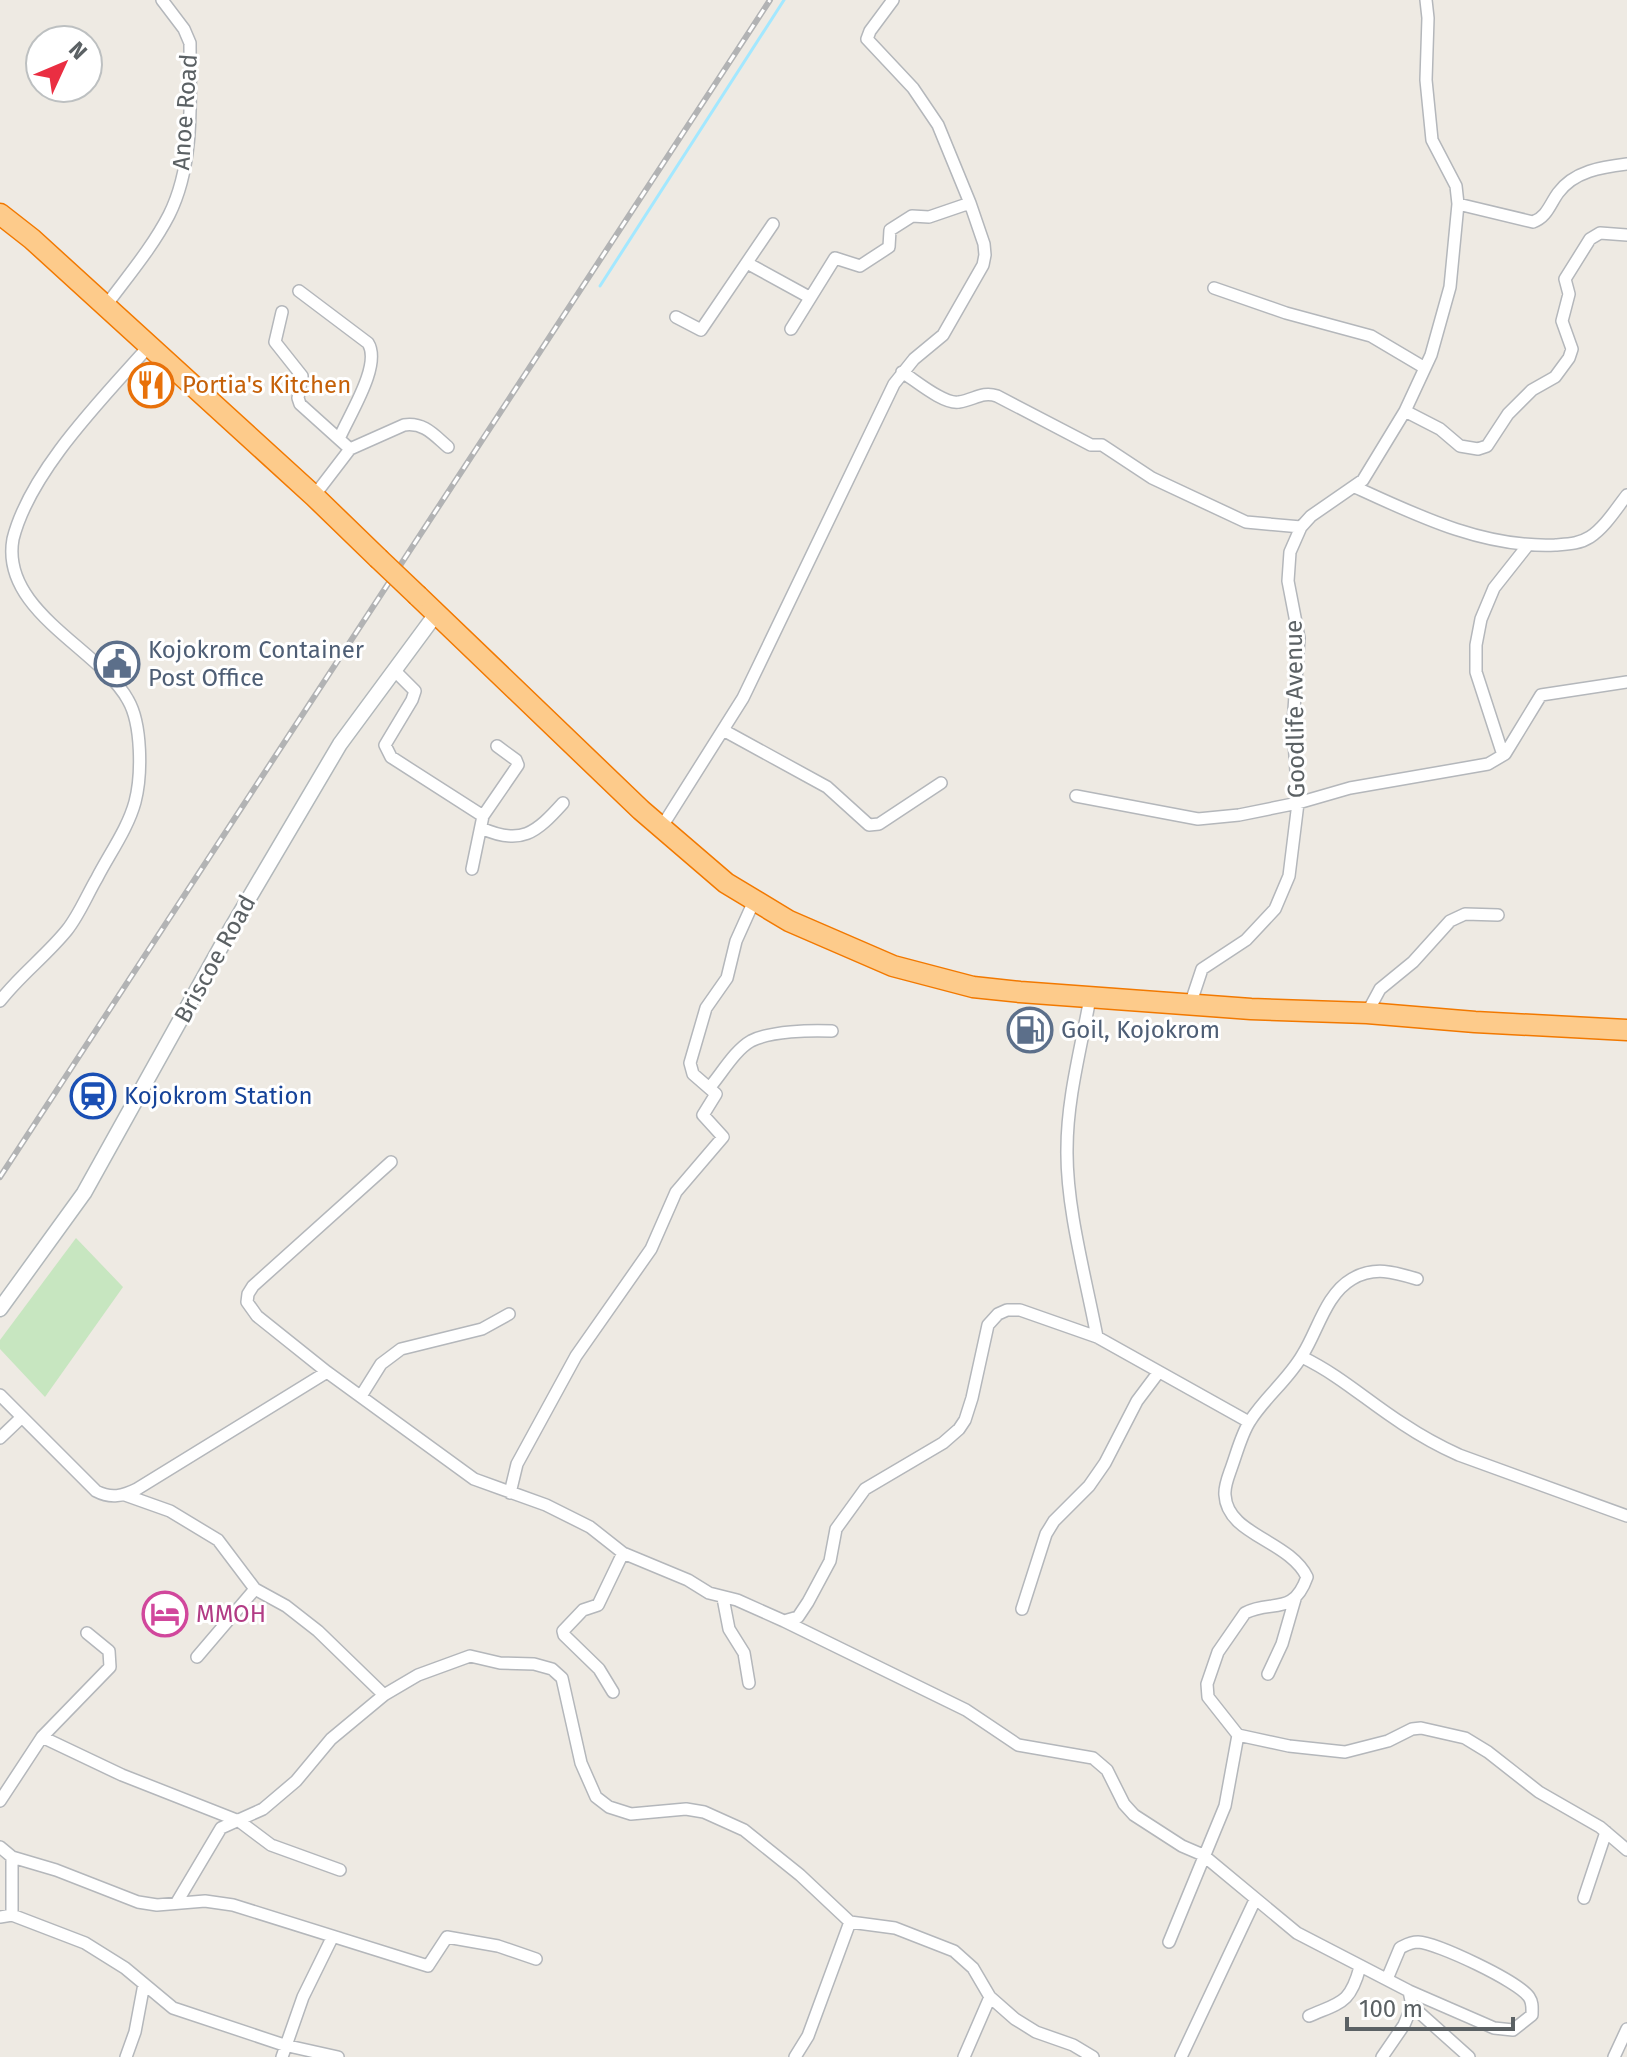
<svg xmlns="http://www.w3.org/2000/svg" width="1627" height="2057" font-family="'Fira Sans',sans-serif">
  <rect width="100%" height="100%" fill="#eeeae3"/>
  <path fill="#c7e6c0" d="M76,1238L123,1287L45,1397L0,1349V1340Z"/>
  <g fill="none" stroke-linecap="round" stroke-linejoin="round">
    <path stroke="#a3e8ff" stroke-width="3" d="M600,286L784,0"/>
    <g stroke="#b4b7bb" stroke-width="14">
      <path id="street" d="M1458,204L1533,222C1547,217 1550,204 1558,193C1574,171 1602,167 1627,164
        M747,263L809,297
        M1214,288L1286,313L1371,336L1425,368
        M299,291L368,343C382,365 349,415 339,439
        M105,307C127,277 152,248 169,215C195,163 190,99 190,43L184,29L162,0
        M282,312L275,342L302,376L298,398L300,404L350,449
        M676,317L701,330L773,224
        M791,329L835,258L860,266L889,247L890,230L912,216L929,217L970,203
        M902,372C915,380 944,405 959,402C974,400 982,391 997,396L1091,445H1102L1152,478L1246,522L1301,527
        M1405,411L1440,429L1460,446L1478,449L1487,446L1508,414L1532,390L1555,377L1569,358L1572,349L1562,321L1569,294L1565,279L1590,239L1600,233L1627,235
        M1355,487C1418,516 1484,548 1555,545C1568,544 1579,544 1590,537C1605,527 1616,509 1627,495
        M314,496L350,449L404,425C424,422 434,435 448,447
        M395,671L415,691L412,700L385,745L391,757L483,816
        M723,730L827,787L869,825L879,824L941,783
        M1503,755L1476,672V645L1481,619L1494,588L1528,545
        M1076,796L1198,819L1239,815L1298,803L1350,788L1488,764L1505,754L1541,695L1627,682
        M481,828C521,846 536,833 563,803
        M661,828L743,698L894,384L914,359L943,335L983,265L985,255L984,244L970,203L938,125L913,88L867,39L870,31L893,0
        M472,869L483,816L518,765L516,760L497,746
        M1090,998C1081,1048 1067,1099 1067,1149C1066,1207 1086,1279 1097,1337
        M0,1001C20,975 46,956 67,930C79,915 87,895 97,878C110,853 128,828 135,802C142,775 142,724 128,700C100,649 0,611 13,539C30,471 103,398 149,346
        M1190,1005L1202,969L1246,940L1275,909L1289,876L1298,803L1293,724L1299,638L1288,581L1290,552L1301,527L1311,516L1363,480L1405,411L1431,355L1450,287L1458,204L1456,186L1432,140L1426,80L1428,18L1426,0
        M1367,1013L1380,989L1413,962L1450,921L1465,914L1498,915
        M710,1087C722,1073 735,1050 751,1041C770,1031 811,1030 832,1031
        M391,1162L253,1286L248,1294L247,1302L257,1316L327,1372L474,1479L546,1505L590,1527L623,1553L688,1580L709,1593L737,1600L784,1621L966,1710L1018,1745L1093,1758L1107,1770L1124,1804L1134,1815L1182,1846L1203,1855L1297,1933L1409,1991L1494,2028L1513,2030L1532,2015C1532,2008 1533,2003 1529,1997C1518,1981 1437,1943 1418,1942C1410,1942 1406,1945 1400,1948L1387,1979
        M1417,1279C1394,1272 1374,1266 1352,1279C1326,1294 1318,1330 1303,1354C1289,1379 1265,1397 1250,1421C1242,1433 1237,1452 1232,1466C1229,1475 1224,1486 1225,1495C1227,1535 1289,1540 1307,1577C1293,1617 1271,1599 1245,1613L1218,1652L1207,1684L1208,1697L1238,1735L1289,1746L1345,1752L1388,1741L1412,1729L1421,1728L1465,1738L1488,1752L1539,1792L1600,1827L1627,1850
        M1302,1357C1341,1376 1367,1401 1403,1424C1421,1436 1439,1446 1459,1455L1627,1516
        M0,1395L96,1491C111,1499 123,1496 137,1489L327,1372
        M361,1396L381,1364L401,1349L482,1329L509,1314
        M0,1438L22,1417
        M510,1493L517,1464L576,1356L651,1249L676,1192L723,1137L703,1115L716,1094L693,1074L690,1063L706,1008L727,978L736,941L754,901
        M125,1495L170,1511L218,1540L255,1589L286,1606L318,1631L384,1695
        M723,1598L729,1629L744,1653L749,1683
        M1022,1609L1046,1534L1054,1521L1089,1486L1105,1463L1137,1401L1158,1373
        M784,1621L798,1617L808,1602L830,1561L836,1529L865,1489L943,1443L959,1429L965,1420L972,1398L988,1325L998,1314L1007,1310H1020L1097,1337L1249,1422
        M197,1657L255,1589
        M1268,1674L1282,1644L1295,1599
        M613,1692L599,1669L564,1635L563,1631L583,1610L598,1605L623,1553
        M42,1737L122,1775L239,1821L271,1845L340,1870
        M0,1801L42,1737L110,1667L109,1651L87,1633
        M0,1847L12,1857L56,1870L138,1902L157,1905L205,1901L233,1905L428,1966L447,1937L498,1946L536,1959
        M1584,1898L1606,1832
        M177,1902L221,1828L263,1809L296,1781L331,1739L384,1695L418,1675L470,1656L500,1663L534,1664L552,1669L562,1678L581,1763L596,1797L609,1807L631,1814L686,1809L704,1812L744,1830L800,1875L850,1922L895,1928L954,1951L973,1968L990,1997L1015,2019L1036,2032L1073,2045L1093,2057
        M12,1915V1857
        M0,1917L12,1915L85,1943L125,1968L173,2008L284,2045L338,2057
        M1169,1942L1225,1806L1238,1735
        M1409,1991L1412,2006L1469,2057
        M1309,2016C1341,2002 1350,2004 1360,1967
        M126,2057L135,2032L144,1984
        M282,2057L303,1997L332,1938
        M795,2057L808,2036L850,1922
        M964,2057L990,1997
        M1181,2057L1255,1900
        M1382,2057L1404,2025L1412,2006
        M1614,2057L1627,2029"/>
    </g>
    <g stroke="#b2b8bb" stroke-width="17">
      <path id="secondary" d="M0,1309L84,1193L232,927L340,744L436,614"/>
    </g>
    <g stroke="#f27900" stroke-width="23">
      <path id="highway" d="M0,214L32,239L314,496L378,558
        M418,596L641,810L726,883L789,921L893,966L973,987L1020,992L1251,1009L1367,1013L1475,1022L1627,1030"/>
    </g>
    <use href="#street" stroke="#fff" stroke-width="11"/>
    <use href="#secondary" stroke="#fff" stroke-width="14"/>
    <use href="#highway" stroke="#fdcb8b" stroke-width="20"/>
    <g stroke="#b2b3b4" stroke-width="6">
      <path id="rail" d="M0,1177L770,0"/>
    </g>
    <use href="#rail" stroke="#fff" stroke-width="3" stroke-dasharray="9" stroke-linecap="butt"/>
    <g stroke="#f27900" stroke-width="23" stroke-linecap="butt">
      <path id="highway-bridge" d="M378,558L418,596"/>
    </g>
    <use href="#highway-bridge" stroke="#fdcb8b" stroke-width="20"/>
  </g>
  <defs>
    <g id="restaurant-ring" transform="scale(2.3)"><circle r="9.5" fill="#fff" stroke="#e8710a" stroke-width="1.5"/><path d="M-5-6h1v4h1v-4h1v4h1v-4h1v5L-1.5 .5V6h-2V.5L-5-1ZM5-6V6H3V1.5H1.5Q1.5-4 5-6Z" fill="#e8710a"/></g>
    <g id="civic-ring" transform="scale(2.3)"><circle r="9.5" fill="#fff" stroke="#5c6f8a" stroke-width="1.5"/><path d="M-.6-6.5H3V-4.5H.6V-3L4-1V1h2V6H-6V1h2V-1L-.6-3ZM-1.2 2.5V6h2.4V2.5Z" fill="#5c6f8a"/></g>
    <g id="fuel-ring" transform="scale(2.3)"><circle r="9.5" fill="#fff" stroke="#5c6f8a" stroke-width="1.5"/><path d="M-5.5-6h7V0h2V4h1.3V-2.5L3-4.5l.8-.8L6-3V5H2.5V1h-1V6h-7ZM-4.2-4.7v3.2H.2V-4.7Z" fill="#5c6f8a"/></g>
    <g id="station-ring" transform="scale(2.3)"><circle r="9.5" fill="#fff" stroke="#1a4fb4" stroke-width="1.5"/><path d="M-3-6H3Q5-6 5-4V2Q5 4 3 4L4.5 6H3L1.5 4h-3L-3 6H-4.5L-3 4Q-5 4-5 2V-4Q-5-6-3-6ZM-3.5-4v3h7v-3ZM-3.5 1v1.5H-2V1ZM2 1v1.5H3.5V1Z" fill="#1a4fb4"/></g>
    <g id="hotel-ring" transform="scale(2.3)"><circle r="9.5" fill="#fff" stroke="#d1479c" stroke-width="1.5"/><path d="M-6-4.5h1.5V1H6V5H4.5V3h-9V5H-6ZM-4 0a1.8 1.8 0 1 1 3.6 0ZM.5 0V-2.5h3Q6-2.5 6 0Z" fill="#d1479c"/></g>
  </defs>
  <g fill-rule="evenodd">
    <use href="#restaurant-ring" x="151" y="385"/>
    <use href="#civic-ring" x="117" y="664"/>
    <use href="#fuel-ring" x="1030" y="1030"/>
    <use href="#station-ring" x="93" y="1096"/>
    <use href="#hotel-ring" x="165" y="1614"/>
  </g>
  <g text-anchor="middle" stroke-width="6" stroke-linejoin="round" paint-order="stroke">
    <g font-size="24" fill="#5b6164" stroke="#fff">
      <text transform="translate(185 112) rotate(-86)" y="8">Anoe Road</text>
      <text transform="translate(1295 709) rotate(-91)" y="8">Goodlife Avenue</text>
      <text transform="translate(215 959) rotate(-61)" y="8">Briscoe Road</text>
    </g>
    <g font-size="24" fill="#c56008" stroke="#fff" text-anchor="start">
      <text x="182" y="393">Portia's Kitchen</text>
    </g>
    <g font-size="24" fill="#4e5e75" stroke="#fff" text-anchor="start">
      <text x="148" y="658">Kojokrom Container<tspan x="148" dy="28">Post Office</tspan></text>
      <text x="1061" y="1038">Goil, Kojokrom</text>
    </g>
    <g font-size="24" fill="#164399" stroke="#fff" text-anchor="start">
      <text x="124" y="1104">Kojokrom Station</text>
    </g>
    <g font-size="24" fill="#b23c85" stroke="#fff" text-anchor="start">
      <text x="196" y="1622">MMOH</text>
    </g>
  </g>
  <g transform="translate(64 64) rotate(46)"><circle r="38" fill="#ffffff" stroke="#bdc0c1" stroke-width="2"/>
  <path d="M0-6L14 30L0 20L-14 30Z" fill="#ea2e42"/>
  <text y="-12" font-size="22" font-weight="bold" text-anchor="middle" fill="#5b6164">N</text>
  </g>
  <path d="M1347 2017v12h166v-12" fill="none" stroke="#5b6164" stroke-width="4"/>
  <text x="1359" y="2017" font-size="24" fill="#5b6164" stroke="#ffffff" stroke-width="6" paint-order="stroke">100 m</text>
</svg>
